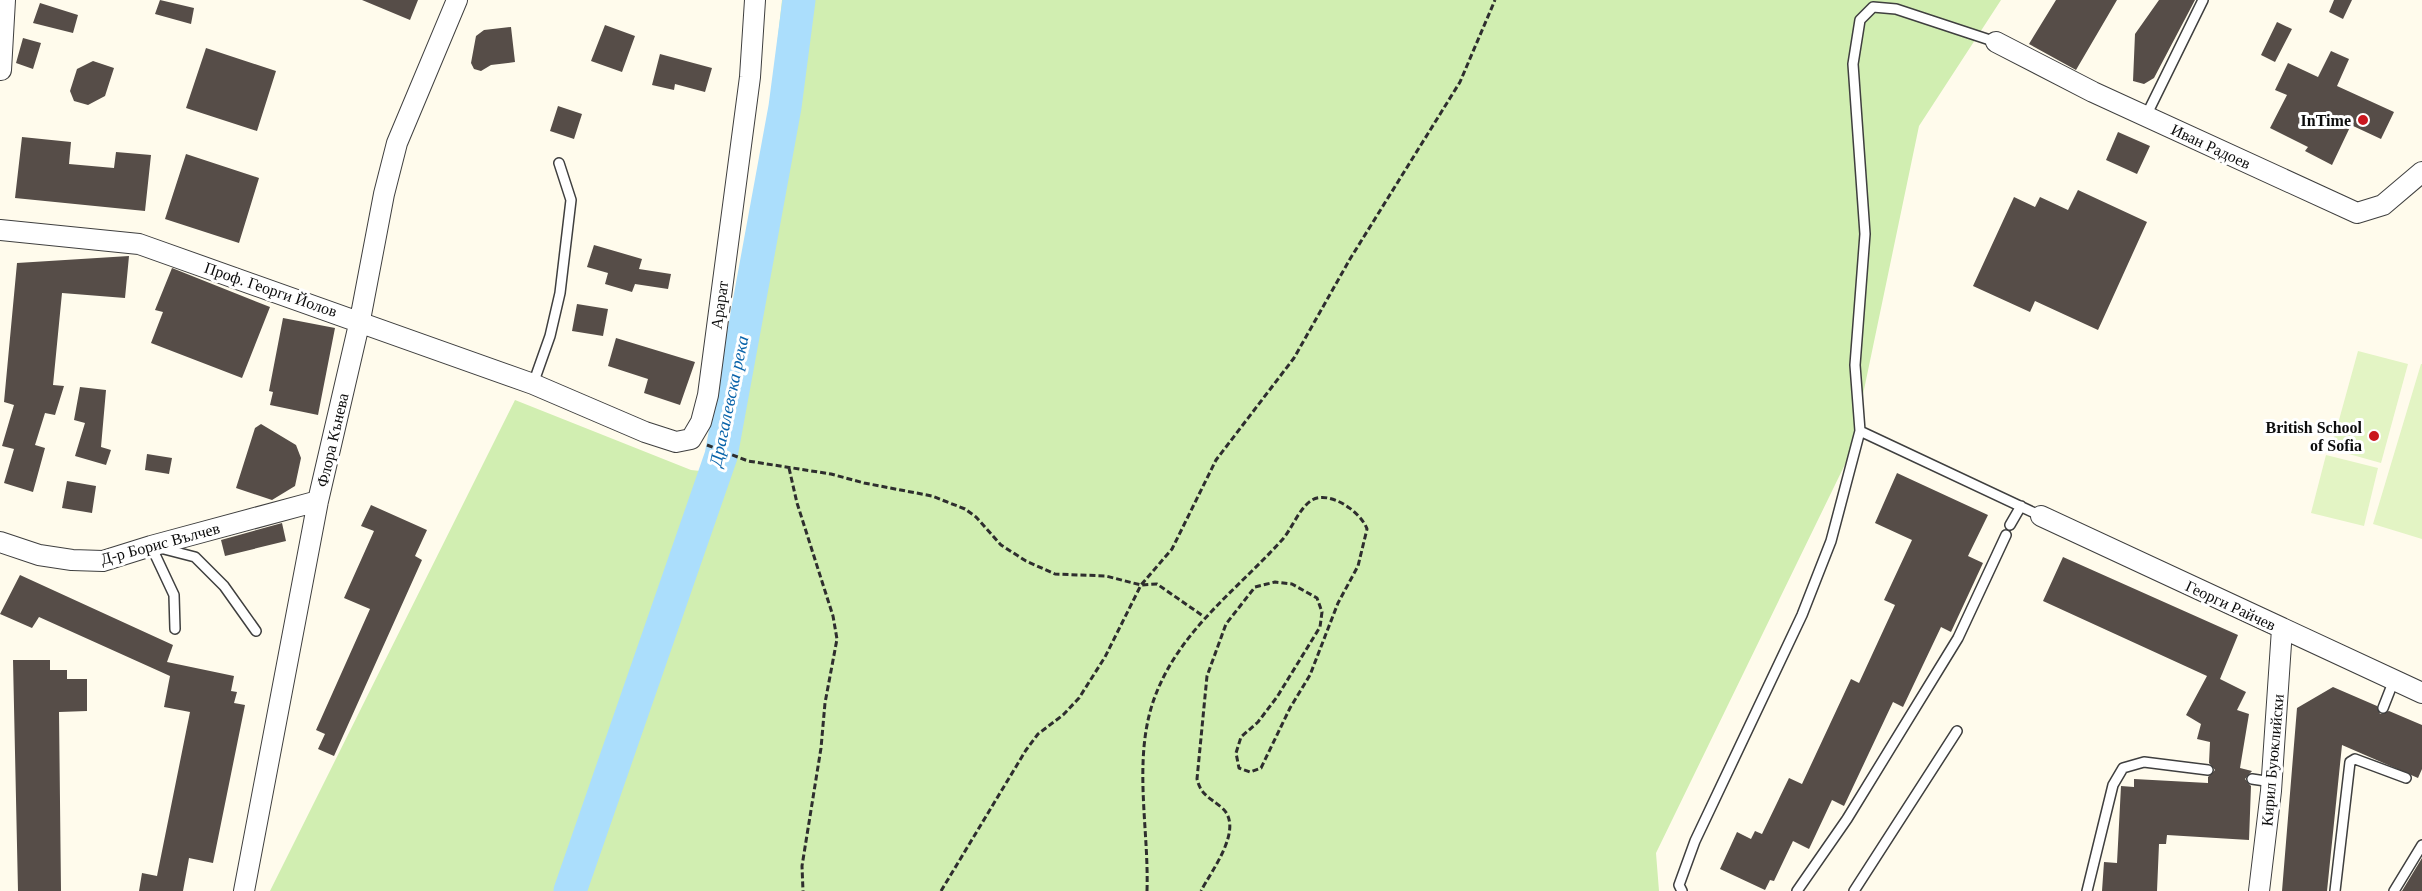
<svg xmlns="http://www.w3.org/2000/svg" width="2422" height="891" font-family="Georgia,serif">
  <rect width="100%" height="100%" fill="#fffbec"/>
  <path fill="#d1eeb1" d="M782,0H2001L1919,126L1851,452L1656,853L1659,891H270L515,400L691,470L730,474Z"/>
  <path fill="#e3f4c4" d="M2358,351L2408,364L2381,463L2331,449Z
    M2421,364H2422V539L2373,524Z
    M2326,455L2378,468L2364,526L2311,513Z"/>
  <g fill="none" stroke-linecap="round" stroke-linejoin="round">
    <path stroke="#abdefc" stroke-width="33" d="M570,891L721,456L785,107L799,0"/>
  </g>
  <path fill="#564d48" d="M160,0L194,8L191,24L155,14Z
    M362,0H418L410,20Z
    M2056,0H2117L2076,70L2029,44Z
    M2159,0H2195L2154,78L2144,84L2133,81L2135,34Z
    M2334,0H2352L2343,19L2329,12Z
    M40,3L78,15L73,33L33,23Z
    M2277,22L2292,29L2275,62L2261,55Z
    M605,25L635,36L622,72L591,61Z
    M511,27L515,62L491,65L481,71L474,69L471,63L476,36L484,30Z
    M23,38L41,43L33,69L16,63Z
    M206,48L276,71L257,131L186,108Z
    M2331,51L2349,59L2337,86L2394,112L2381,139L2351,125L2332,165L2305,151L2308,147L2270,128L2287,95L2275,90L2288,63L2318,77Z
    M660,54L712,68L705,92L675,84L674,90L652,85Z
    M93,61L114,68L105,96L88,105L74,101L70,91L77,69Z
    M558,106L582,114L574,139L550,131Z
    M2118,132L2150,146L2137,174L2106,160Z
    M22,137L71,142L69,164L114,168L116,152L151,155L145,211L15,198Z
    M186,154L259,178L239,243L165,219Z
    M2078,190L2147,222L2098,330L2035,301L2030,312L1973,286L2014,197L2035,207L2040,197L2068,210Z
    M594,245L642,259L639,269L671,274L668,289L635,284L632,292L605,284L608,273L587,267Z
    M129,256L125,298L62,293L53,385L64,386L55,415L45,413L35,445L45,448L33,492L4,483L14,449L2,446L14,405L4,402L17,263Z
    M172,268L270,307L242,378L151,343L163,312L155,310Z
    M577,304L608,309L603,336L572,331Z
    M283,318L335,328L318,415L270,405L273,392L269,391Z
    M616,338L695,362L680,405L644,393L648,379L608,366Z
    M80,387L106,390L101,447L111,450L106,465L75,456L85,423L74,420Z
    M261,424L296,445L301,458L295,486L272,500L236,488L255,428Z
    M147,454L172,458L169,474L145,470Z
    M1897,473L1988,515L1968,556L1983,563L1951,632L1941,627L1903,707L1893,702L1844,806L1832,800L1809,849L1793,841L1774,881L1770,880L1765,890L1720,869L1737,832L1751,839L1755,831L1762,834L1789,778L1802,784L1851,679L1859,683L1895,605L1884,600L1912,540L1875,523Z
    M67,481L96,486L92,513L62,508Z
    M371,505L427,530L415,556L422,560L334,756L318,749L325,734L316,730L370,609L344,598L374,531L361,526Z
    M282,523L286,541L225,556L221,540Z
    M2063,557L2238,635L2220,679L2246,692L2237,710L2249,714L2240,768L2252,771L2245,779L2251,786L2249,840L2167,835L2166,844H2159L2157,891H2102L2104,862L2117,863L2121,786L2134,787V779L2208,783V777L2215,770L2209,763L2210,742L2197,739L2201,724L2186,715L2207,676L2043,601Z
    M20,575L173,645L167,662L234,676L231,691L237,692L234,703L245,705L213,863L189,858L183,891H139L142,873L157,876L190,712L164,707L170,676L39,617L32,628L0,614Z
    M13,660H50V670H67V679H87V711L59,712L61,891H18Z
    M2333,687L2377,706L2380,714L2389,711L2422,725V769L2418,778L2342,745L2327,891H2282L2297,708Z
    M2422,858V891H2402Z"/>
  <g fill="none" stroke-linecap="round" stroke-linejoin="round">
    <g stroke="#3f3f3f" stroke-width="12">
      <path id="lane" d="M2146,116L2203,0
        M533,384L550,336L560,293L571,200L559,163
        M1860,431L2041,516
        M2010,525L2021,506
        M151,546L174,595L175,629
        M160,548L195,557L224,586L256,631
        M2383,708L2394,680
        M2252,779L2272,782
        M1682,891L1679,885L1695,841L1802,615L1831,541L1860,431L1855,365L1865,234L1853,64L1860,20L1873,7L1896,9L1996,42
        M1797,891L1847,819L1958,638L2006,535
        M1854,891L1957,731
        M2087,891L2113,785L2123,768L2144,762L2208,770
        M2335,891L2350,762L2355,759L2406,778
        M2394,891L2422,845"/>
    </g>
    <g stroke="#3f3f3f" stroke-width="22">
      <path id="street" d="M1996,42L2093,92L2357,213L2383,205L2422,172
        M1,70L5,0
        M0,230L139,244L533,384L645,432L676,442L691,439L701,422L708,395L750,77L755,0
        M2041,516L2422,693
        M0,542L39,555L72,560L103,561L151,546L318,501
        M244,891L318,501L360,320L384,194L397,143L457,0
        M2259,891L2271,791L2282,629"/>
    </g>
    <path stroke="#2e2e2e" stroke-width="3" stroke-dasharray="6 3" stroke-linecap="butt" d="M707,445L748,461L831,474L864,483L932,496L965,509L976,517L1001,545L1026,561L1055,574L1106,576L1141,585L1157,584L1203,616
      M789,468L797,503L833,616L837,639L825,703L821,748L802,866L803,891
      M941,891L1026,750L1038,734L1063,715L1079,698L1105,657L1141,585L1172,549L1216,460L1294,358L1350,259L1460,82L1495,0
      M1147,891C1149,829 1133,762 1153,702C1177,632 1235,592 1282,540C1292,529 1299,508 1312,500C1330,490 1361,512 1367,529L1358,566L1338,603L1310,675L1290,708L1261,768L1250,772L1239,768L1236,753L1241,737L1258,722L1277,697L1320,627L1322,612L1317,598L1292,584L1275,582L1255,587L1226,624L1207,676L1197,779C1201,795 1209,797 1221,807C1246,827 1211,871 1201,891"/>
    <use href="#lane" stroke="#fff" stroke-width="9"/>
    <use href="#street" stroke="#fff" stroke-width="20"/>
  </g>
  <g fill="#ca171f" stroke="#fff" stroke-width="2">
    <circle cx="2363" cy="120" r="6"/>
    <circle cx="2374" cy="436" r="6"/>
  </g>
  <g text-anchor="middle" stroke-width="6" stroke-linejoin="round" paint-order="stroke">
    <g font-size="16" font-weight="bold" fill="#0c0c0c" stroke="#fff" text-anchor="end">
      <text x="2351" y="126">InTime</text>
      <text x="2362" y="433">British School<tspan x="2362" dy="18">of Sofia</tspan></text>
    </g>
    <g font-size="16" fill="#0c0c0c" stroke="#fff">
      <text transform="translate(2211 146) rotate(25)" y="6">Иван Радоев</text>
      <text transform="translate(271 289) rotate(19)" y="6">Проф. Георги Йолов</text>
      <text transform="translate(719 305) rotate(-82)" y="6">Арарат</text>
      <text transform="translate(332 440) rotate(-77)" y="6">Флора Кънева</text>
      <text transform="translate(160 543) rotate(-15)" y="6">Д-р Борис Вълчев</text>
      <text transform="translate(2231 605) rotate(25)" y="6">Георги Райчев</text>
      <text transform="translate(2272 760) rotate(-85)" y="6">Кирил Буюклийски</text>
    </g>
    <g font-size="18" font-style="italic" fill="#0a64aa" stroke="#fff">
      <text transform="translate(729 401) rotate(-78)" y="6">Драгалевска река</text>
    </g>
  </g>
</svg>
